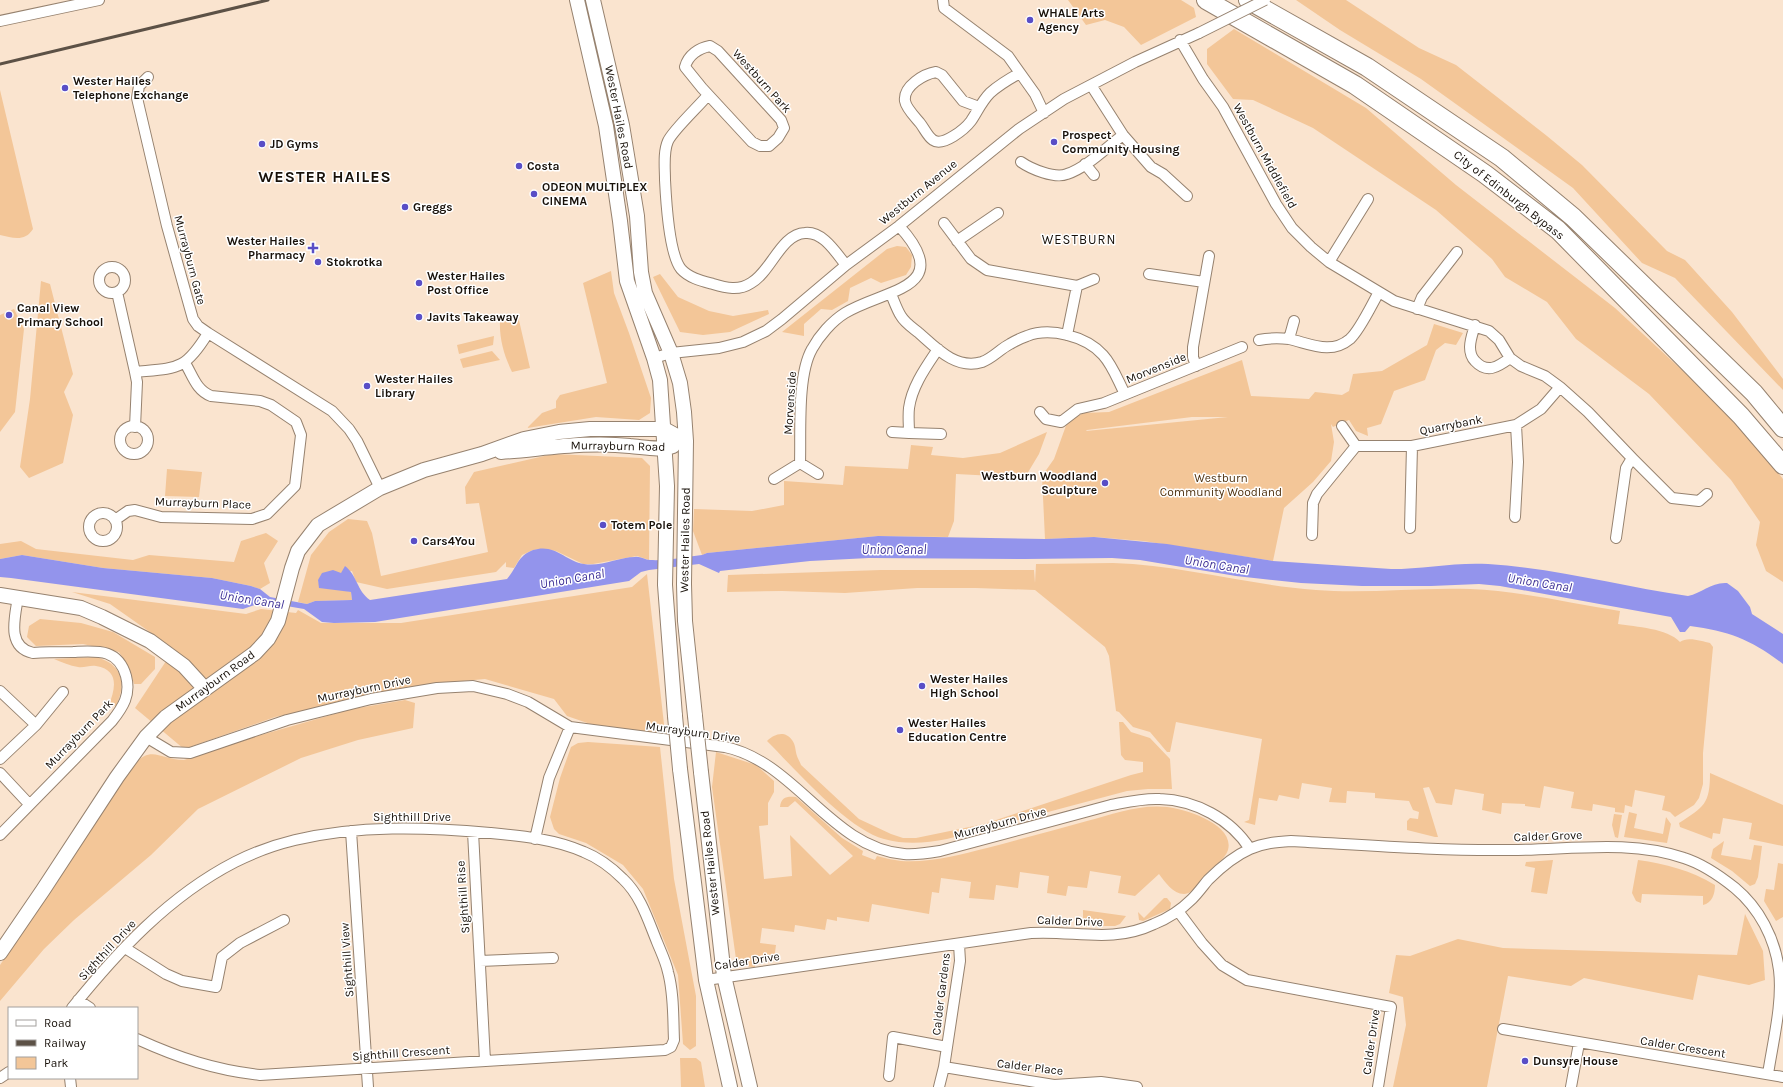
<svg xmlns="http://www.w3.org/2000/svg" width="1783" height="1087" font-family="Karla,sans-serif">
  <rect width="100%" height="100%" fill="#fae4cf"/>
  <path fill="#f3c698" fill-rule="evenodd" d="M1068,0H1181L1194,8L1196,17L1141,45L1124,27L1105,20L1086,25Z
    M1296,0H1346L1419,48L1456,65L1547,136L1582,165L1667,251L1685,260L1732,312L1783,379V390L1675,278L1642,263L1573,188L1421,79L1340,30Z
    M1234,29L1366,108L1456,185L1615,308L1712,398L1768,460L1783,479V582L1766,571L1756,545L1760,522L1731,480L1649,394L1576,339L1547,302L1505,277L1492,259L1436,210L1313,128L1253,100L1233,99L1207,64V49Z
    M0,90L33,229C25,242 13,238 0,235Z
    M897,246L906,247L912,255L911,267L906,275L881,283L871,278L850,288L848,301L832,310L821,309L804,324V336L782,332L887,249Z
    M611,271L614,293L629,333L651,398L650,413L639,420L596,417L527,428L542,413L556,408V401L560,395L607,383L583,283Z
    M660,274L678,297L709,311L733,316L768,310L769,314L730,332L703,335L680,332L653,277Z
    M41,281L50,284L73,374L64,392L73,415L63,463L29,478L20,467L30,399Z
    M14,309L24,329L15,412L0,432V315Z
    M518,316L530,368L512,372C504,355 499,339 500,319Z
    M1434,324L1463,333L1456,345L1445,343L1436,350L1425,380L1394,391L1381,424L1367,428L1368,436L1356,431L1349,420L1333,427L1331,424L1334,442L1331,461L1313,482L1284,508L1273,561L1143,541L1094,537L1045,539L1042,476L1054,459L1068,420L1084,413L1109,412L1242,360L1251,396L1309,399L1315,392L1342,395L1349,391L1353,374L1382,371L1427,345ZM1192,417H1228L1086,431L1087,430Z
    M494,336L493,345L459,354L457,345Z
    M492,351L500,360L463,368L460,359Z
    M1047,432L1039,454L1027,474L995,476L956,474L954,521L948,537L878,536L707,553L702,555L693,531L694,509L752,511L784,505V481L843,485L845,466L908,469L911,445L933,447L931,455L963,458L1000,453Z
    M553,454L642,458L650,466L649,560L637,556L593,564H583L556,551L544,549L533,550L522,555L514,568L506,567V562L496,572L387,589L356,582L352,571L341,573L318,580L319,584L351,592L352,600L315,601L307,604L298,602L311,555L329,532L348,519L367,521L372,533L381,576L488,552L479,503L466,504L465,487L474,472Z
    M167,469L202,472L199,497L165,496Z
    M266,533L278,541L264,563L270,583L260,589L251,586L212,578L103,568L22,555L0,559V544L21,541L36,549L133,560L149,555L234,562L241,541Z
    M1113,563C1181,565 1248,585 1316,590C1368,594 1419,587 1470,589C1520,591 1570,603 1620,611L1618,624C1636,627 1667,628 1680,642C1687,636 1702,641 1710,643L1713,647L1703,753V784L1699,798L1694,805L1675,817L1670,812L1662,810L1665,796L1635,790L1632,807L1625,805L1624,813L1615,812V808L1593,804L1592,811L1571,808L1574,792L1544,786L1540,808L1525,806V804L1502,803L1501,814L1482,810L1484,794L1455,789L1452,805L1436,803L1429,787L1423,788L1438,837H1435L1407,830V821L1410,818L1418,819L1419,812L1413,810L1409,801L1375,798V793L1347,791L1346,803L1329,802L1332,788L1302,783L1299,799L1279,795L1277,801L1259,798L1255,825L1244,822L1249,820L1262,739L1176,722L1170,752H1167L1150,732L1133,727L1119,712L1116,711L1109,656L1105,647L1035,590L976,588H917L845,593L782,591L727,592L728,575L881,570H1034L1035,583L1036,564Z
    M647,574L665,733L664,735L596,726L567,716L554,699L485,679L430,684L275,717L184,749L135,708L174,649L110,604L72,592L246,614L261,609L296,613L298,610L321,623H401L632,587Z
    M40,619L81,623L113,632L155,657V669L141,684H134L130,670L119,652L83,644L36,646L27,637L29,626Z
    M95,657C122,663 127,683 116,706L109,705C115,689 120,670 96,666C90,665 84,668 78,667C70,666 62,662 54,659Z
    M405,700L415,703L413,728L358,740L301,758L198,809L151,855L74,920L44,949L0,1001V965L131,768C152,743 158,760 184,760L236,742L352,709Z
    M1119,722H1123L1131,732L1150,738L1170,759L1172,789H1148L1127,791L947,839C926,843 906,845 884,839C847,829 795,769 767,741C774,734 785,730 792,740C796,745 795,751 797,756C798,759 800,762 801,765L859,819L891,834L903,838H916L984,824L1131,775L1143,772V762L1125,760L1121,755Z
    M588,742L660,747L674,879L696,996V1046L690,1050L683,1044L678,975L643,889L623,865L586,843L559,834L554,829L550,817L560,778L571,747L578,743Z
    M716,752L756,765L774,781V792L768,803V825L759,826L764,879L792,876L790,835L830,875L853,856L795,801L788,807H780C781,797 787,796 796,797L842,838L863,851L862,855L875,860L877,856C885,858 893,860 901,861C930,863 959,855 987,848C1021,839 1054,830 1087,821C1113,814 1140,804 1167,807C1185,809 1235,824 1228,850C1225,860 1213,866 1206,874C1199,881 1195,893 1184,894C1173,894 1165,882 1159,874L1135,896L1118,893L1121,876L1090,871L1087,888L1068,886L1066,896L1047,893L1049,876L1020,872L1018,888L996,885L994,900L969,898L971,882L941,878L939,893L932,892L929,914L872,904L869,922L837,917V921L827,919L825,930L795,925L794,932L762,928L760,943L776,945L774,960L755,961V967C747,967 741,966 736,959L712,787Z
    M1710,773L1783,805V846L1749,839L1752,823L1723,818L1720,834L1713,833L1712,839L1680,827L1679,823C1704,807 1710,804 1710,773Z
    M1629,812L1637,814L1634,828L1663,834L1666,817L1671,824L1667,843L1624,837Z
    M1614,814L1622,815L1618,838L1615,837L1612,825Z
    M1724,841L1721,855L1751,860L1754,845L1762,846L1758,877L1755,884L1750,886L1732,871L1711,858L1713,849Z
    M1553,860L1547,894L1531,892L1535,868L1525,866L1526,862Z
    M1638,860C1666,864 1690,870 1715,885C1715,894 1712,903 1703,905V896L1642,894L1641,903L1636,901L1632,893Z
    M1778,863L1783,864V917L1776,921L1764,901L1766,889L1774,890Z
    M1164,898H1167L1171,903L1170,909L1143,921L1139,920L1138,912L1144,918Z
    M1083,910L1126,916L1120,924L1115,926H1090L1083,920Z
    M1745,914L1763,951L1765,980L1749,985L1698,975L1693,1000L1584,978L1571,986L1508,976L1487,1087H1393L1406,1025L1403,997L1389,993L1396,955L1410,956L1458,939L1503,948L1737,955Z
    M680,1058H696L701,1062L705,1087H681Z"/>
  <path fill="#9394ec" d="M878,536L1045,539L1094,537L1167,544L1273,561L1391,569C1423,569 1456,562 1488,564C1555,568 1621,586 1688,596C1702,593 1711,582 1727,583L1738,591L1750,607L1752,614L1783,634V664C1752,640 1729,631 1690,626L1685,632H1680L1671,617L1500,586L1479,584L1431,586H1362L1301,583L1236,576L1140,560L1112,558L1025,559L869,558L810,561L720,571L719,573L699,564L649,570L641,572L629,581L375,622L334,623L322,622L304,609L263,602L243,609L11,578L0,577V559L22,555L103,568L212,578L251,586L260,589L270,597L307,604L315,601L352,600L351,592L319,588L318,580L322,573L333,570L341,573L345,566C357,575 357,591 370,600L507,579C517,568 517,556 533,550C555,543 565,561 584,564C601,567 619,557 635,557C640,556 645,560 650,560C667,561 685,557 702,555L707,553Z"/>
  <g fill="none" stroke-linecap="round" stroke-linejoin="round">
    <g stroke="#96826f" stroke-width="12">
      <path id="street" d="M943,0L944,8L1008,56L1035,94L1044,113
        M0,21L99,0
        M1180,40L1203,79L1223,107L1276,204L1292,228L1311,247L1329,262L1394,301L1489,331L1499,340L1510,358L1521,366L1545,376L1560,387L1588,412L1632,458
        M710,46L718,51L781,120L784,128L778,138L769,146H760L752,142L702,88L685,67C688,55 699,48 710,46Z
        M148,77L139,86L137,98L167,226L193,319L198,326L208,333L332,411L349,429L357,441L380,488
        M1091,85L1123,135L1151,167L1163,174L1187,196
        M708,95C699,106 673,130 668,141C663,152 665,168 665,180C666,200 669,254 681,269C689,278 702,281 713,284C726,288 739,291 751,283C771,272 781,234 805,233C823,231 836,253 846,265
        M979,107L963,101L942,75L936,72C924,74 903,86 905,101C906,108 915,117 920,123C924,128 928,137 933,140C943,147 965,129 971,121C977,112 982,101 990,93C999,85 1009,79 1020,73
        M1021,162C1031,169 1055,179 1067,174C1086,168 1107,147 1123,135
        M1085,164L1094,175
        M944,223L971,259L987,270L1077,286L1067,335
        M957,241L998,213
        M1329,262L1368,199
        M99 280a13 13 0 1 1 26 0a13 13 0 1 1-26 0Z
        M1149,274L1204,282
        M1077,286L1094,279
        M117,292L135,372C177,368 185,371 208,333
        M891,294C894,301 897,310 901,316C905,323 913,328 919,333C936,348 956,370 982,362C993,358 1000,349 1010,344C1015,341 1021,338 1027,336C1050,327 1086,336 1103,355C1113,366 1118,381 1125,394
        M1417,309L1422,297L1457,252
        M1475,325C1473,332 1470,340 1470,347C1470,352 1471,357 1475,361C1487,374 1498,367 1510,358
        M1289,339L1294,321
        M1259,340C1269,338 1279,338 1289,339C1311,344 1331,355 1350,339C1360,330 1372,304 1379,292
        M938,349C926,367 912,386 909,408C908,416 909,425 909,433L941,434
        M654,358L671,353L719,348L743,342L766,331L782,319L846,265L899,226L1019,129L1064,99L1135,62L1199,33
        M1196,366L1193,357V347L1209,256
        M1040,412L1046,419L1061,422L1078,409L1104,403L1242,347
        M1342,426L1356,446
        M120 440a14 14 0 1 1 28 0a14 14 0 1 1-28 0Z
        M135,427L137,382L135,372
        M892,432L909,433
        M1356,446H1412L1516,425L1541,409L1560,387
        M800,463C801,433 797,375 812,349C819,336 832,321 845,313C884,289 957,289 899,226
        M774,479L800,463L818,474
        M89 527a14 14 0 1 1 28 0a14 14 0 1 1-28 0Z
        M1515,517L1518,462L1516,425
        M115,520L128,511L135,510L161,517L252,519L267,514L295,486L301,435L296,422L271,405L260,401L211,396C196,390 193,376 185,363
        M1410,528L1412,446
        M1312,535L1313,503L1317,494L1356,446
        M1616,538L1626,468L1632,458L1672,498L1699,501L1707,494
        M0,691L36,725
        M146,737L171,752L190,753L287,720L371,699L437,688L473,686L507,694L528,702L570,727L725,747C796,762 831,848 904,854C916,855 928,853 940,851L1111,805C1127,802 1143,798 1160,799C1195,800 1231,819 1250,849
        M0,759L36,725L63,692
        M0,773L29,804
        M351,831L368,1087
        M473,832L485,1061
        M0,835L112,721C123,707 131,695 126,676C118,648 97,651 73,652C60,652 46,652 33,653C6,647 15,617 18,597
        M535,839L549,778L570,727
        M1178,911L1202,943L1222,965L1247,980L1391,1007L1378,1087
        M125,948L166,974L182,981L216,987L222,957L240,943L284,920
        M480,961L553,958
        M706,980L1031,933C1074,930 1112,944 1154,924C1169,918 1181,910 1192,899C1198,893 1203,886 1208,880C1220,868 1234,856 1250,849C1263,843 1277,842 1291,841C1364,845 1438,851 1511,850C1568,850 1629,839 1684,858C1703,864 1720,876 1735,888C1759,908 1775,938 1779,970C1783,1002 1773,1041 1768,1074
        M78,1000L90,1008
        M72,1008C118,951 169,896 235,862C253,853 274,845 295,840C359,825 425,827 490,833C522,836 555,839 584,852C599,858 612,868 623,879C641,896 648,920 657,942C661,952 666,962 668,972C674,994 673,1018 674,1040L671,1047L665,1050L260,1075C215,1070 179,1058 137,1039
        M1503,1029L1783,1077
        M944,1067L1054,1085L1101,1082L1137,1087
        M889,1076L893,1037L947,1047
        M0,1078L9,1072
        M70,1078L71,1087
        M939,1087L944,1067L960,961L959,944
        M1571,1087L1579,1043"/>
    </g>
    <g stroke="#96826f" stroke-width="16">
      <path id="secondary" d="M577,0L606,126L620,221L627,281L654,358L660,380L667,486L665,585L675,716
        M593,0L622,125L637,216L641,272L645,293L671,353L680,383L684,412L686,441L684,584L685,621L695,716
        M501,452C544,449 586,441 630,446C644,447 660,451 673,446
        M0,595L81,608L102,617L150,641L184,666L205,689
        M680,769L706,980L730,1087
        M701,772L724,976L750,1087
        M0,953L43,890L117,777L146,737L166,717L255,653L268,639L278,621L292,568L298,551L318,525L380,488L424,470L482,454L524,439L559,432L590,429H664L686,441"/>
    </g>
    <g stroke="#96826f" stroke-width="20">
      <path id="highway" d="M1206,0L1355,85L1485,174L1558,230L1741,416L1783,465
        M1248,0L1367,67L1502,158L1573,217L1754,393L1783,428"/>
    </g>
    <use href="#street" stroke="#fff" stroke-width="10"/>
    <use href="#secondary" stroke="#fff" stroke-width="14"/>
    <use href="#highway" stroke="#fff" stroke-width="18"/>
    <path stroke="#5c5146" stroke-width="3" d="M0,64L268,0"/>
    <g stroke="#96826f" stroke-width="12" stroke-linecap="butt">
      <path id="street-bridge" d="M1199,33L1265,0"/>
    </g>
    <g stroke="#96826f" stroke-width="16" stroke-linecap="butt">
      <path id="secondary-bridge" d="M675,716L680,769
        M695,716L701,772"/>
    </g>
    <use href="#street-bridge" stroke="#fff" stroke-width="10"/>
    <use href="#secondary-bridge" stroke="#fff" stroke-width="14"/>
  </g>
  <g fill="#594ec6" stroke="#fff" stroke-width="1.5">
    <circle cx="1030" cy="20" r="4"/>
    <circle cx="65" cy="88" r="4"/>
    <circle cx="1054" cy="142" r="4"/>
    <circle cx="262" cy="144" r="4"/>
    <circle cx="519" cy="166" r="4"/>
    <circle cx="534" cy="194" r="4"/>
    <circle cx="405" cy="207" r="4"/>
    <path d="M311 242h4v4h4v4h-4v4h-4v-4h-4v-4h4z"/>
    <circle cx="318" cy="262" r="4"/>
    <circle cx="419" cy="283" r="4"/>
    <circle cx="9" cy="315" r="4"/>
    <circle cx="419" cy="317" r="4"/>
    <circle cx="367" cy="386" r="4"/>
    <circle cx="1105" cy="483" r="4"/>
    <circle cx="603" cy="525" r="4"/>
    <circle cx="414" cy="541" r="4"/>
    <circle cx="922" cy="686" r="4"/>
    <circle cx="900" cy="730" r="4"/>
    <circle cx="1525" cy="1061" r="4"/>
  </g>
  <g text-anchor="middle" stroke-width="3" stroke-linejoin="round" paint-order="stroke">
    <g font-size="12" font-weight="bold" fill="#18110a" stroke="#fff" text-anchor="start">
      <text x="1038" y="17">WHALE Arts<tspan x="1038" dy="14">Agency</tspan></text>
      <text x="73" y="85">Wester Hailes<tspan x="73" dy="14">Telephone Exchange</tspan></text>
      <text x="1062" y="139">Prospect<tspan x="1062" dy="14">Community Housing</tspan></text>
      <text x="270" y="148">JD Gyms</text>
      <text x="527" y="170">Costa</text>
      <text x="542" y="191">ODEON MULTIPLEX<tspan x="542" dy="14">CINEMA</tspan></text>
      <text x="413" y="211">Greggs</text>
      <text x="305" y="245" text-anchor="end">Wester Hailes<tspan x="305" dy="14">Pharmacy</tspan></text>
      <text x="326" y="266">Stokrotka</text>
      <text x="427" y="280">Wester Hailes<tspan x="427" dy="14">Post Office</tspan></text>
      <text x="17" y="312">Canal View<tspan x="17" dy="14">Primary School</tspan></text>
      <text x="427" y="321">Javits Takeaway</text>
      <text x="375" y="383">Wester Hailes<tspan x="375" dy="14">Library</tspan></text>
      <text x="1097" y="480" text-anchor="end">Westburn Woodland<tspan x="1097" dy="14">Sculpture</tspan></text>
      <text x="611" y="529">Totem Pole</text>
      <text x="422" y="545">Cars4You</text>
      <text x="930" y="683">Wester Hailes<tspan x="930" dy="14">High School</tspan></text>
      <text x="908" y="727">Wester Hailes<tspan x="908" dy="14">Education Centre</tspan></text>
      <text x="1533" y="1065">Dunsyre House</text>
    </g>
    <g font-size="12" fill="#18110a" stroke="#fff">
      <text transform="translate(762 81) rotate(48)" y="4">Westburn Park</text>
      <text transform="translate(619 117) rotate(79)" y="4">Wester Hailes Road</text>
      <text transform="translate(1265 156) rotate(61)" y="4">Westburn Middlefield</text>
      <text transform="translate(918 192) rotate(-39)" y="4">Westburn Avenue</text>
      <text transform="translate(1509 195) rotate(38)" y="4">City of Edinburgh Bypass</text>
      <text transform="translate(190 260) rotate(75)" y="4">Murrayburn Gate</text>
      <text transform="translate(1156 368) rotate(-22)" y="4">Morvenside</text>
      <text transform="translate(790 403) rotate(-86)" y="4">Morvenside</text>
      <text transform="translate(1451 425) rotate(-11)" y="4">Quarrybank</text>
      <text transform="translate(618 446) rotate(1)" y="4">Murrayburn Road</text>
      <text transform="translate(203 503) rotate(2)" y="4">Murrayburn Place</text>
      <text transform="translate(685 540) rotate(-89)" y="4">Wester Hailes Road</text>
      <text transform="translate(215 681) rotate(-36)" y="4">Murrayburn Road</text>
      <text transform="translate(364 689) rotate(-12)" y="4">Murrayburn Drive</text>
      <text transform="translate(693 732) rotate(8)" y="4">Murrayburn Drive</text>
      <text transform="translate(79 734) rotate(-46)" y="4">Murrayburn Park</text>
      <text x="412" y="821">Sighthill Drive</text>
      <text transform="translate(1000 823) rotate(-15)" y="4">Murrayburn Drive</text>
      <text transform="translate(1548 836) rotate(-2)" y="4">Calder Grove</text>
      <text transform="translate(710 863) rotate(-96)" y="4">Wester Hailes Road</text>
      <text transform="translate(463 897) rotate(-94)" y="4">Sighthill Rise</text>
      <text transform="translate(1070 921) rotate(2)" y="4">Calder Drive</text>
      <text transform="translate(107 950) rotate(-47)" y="4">Sighthill Drive</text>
      <text transform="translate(347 960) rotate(-94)" y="4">Sighthill View</text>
      <text transform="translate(747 961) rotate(-9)" y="4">Calder Drive</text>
      <text transform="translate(941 994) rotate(-83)" y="4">Calder Gardens</text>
      <text transform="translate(1371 1042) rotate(-82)" y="4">Calder Drive</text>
      <text transform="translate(1683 1047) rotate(9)" y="4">Calder Crescent</text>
      <text transform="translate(401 1053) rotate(-4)" y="4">Sighthill Crescent</text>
      <text transform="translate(1030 1067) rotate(7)" y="4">Calder Place</text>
    </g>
    <g font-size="12" fill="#4f3210" stroke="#fff">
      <text x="1221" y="482">Westburn<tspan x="1221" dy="14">Community Woodland</tspan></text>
    </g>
    <g font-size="13" letter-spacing="1" fill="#18110a" stroke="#fff">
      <text x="1079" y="244">WESTBURN</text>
    </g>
    <g font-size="13" font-style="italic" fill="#3e3196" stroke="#fff">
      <text x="894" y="554">Union Canal</text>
      <text transform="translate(1217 564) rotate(9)" y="5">Union Canal</text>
      <text transform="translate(572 578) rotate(-10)" y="5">Union Canal</text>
      <text transform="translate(1540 582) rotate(9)" y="5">Union Canal</text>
      <text transform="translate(252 599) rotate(9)" y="5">Union Canal</text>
    </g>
    <g font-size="16" font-weight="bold" letter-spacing="1" fill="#18110a" stroke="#fff">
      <text x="325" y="182">WESTER HAILES</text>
    </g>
  </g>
  <rect x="8" y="1007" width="130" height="72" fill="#ffffff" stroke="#a3a09d"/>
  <rect x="16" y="1020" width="20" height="6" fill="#ffffff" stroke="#a3a09d"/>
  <text x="44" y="1027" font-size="12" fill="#18110a">Road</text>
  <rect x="16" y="1040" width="20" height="6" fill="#5c5146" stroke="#a3a09d"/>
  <text x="44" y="1047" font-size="12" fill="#18110a">Railway</text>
  <rect x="16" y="1057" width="20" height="12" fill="#f3c698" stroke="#a3a09d"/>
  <text x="44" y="1067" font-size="12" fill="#18110a">Park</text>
</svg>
